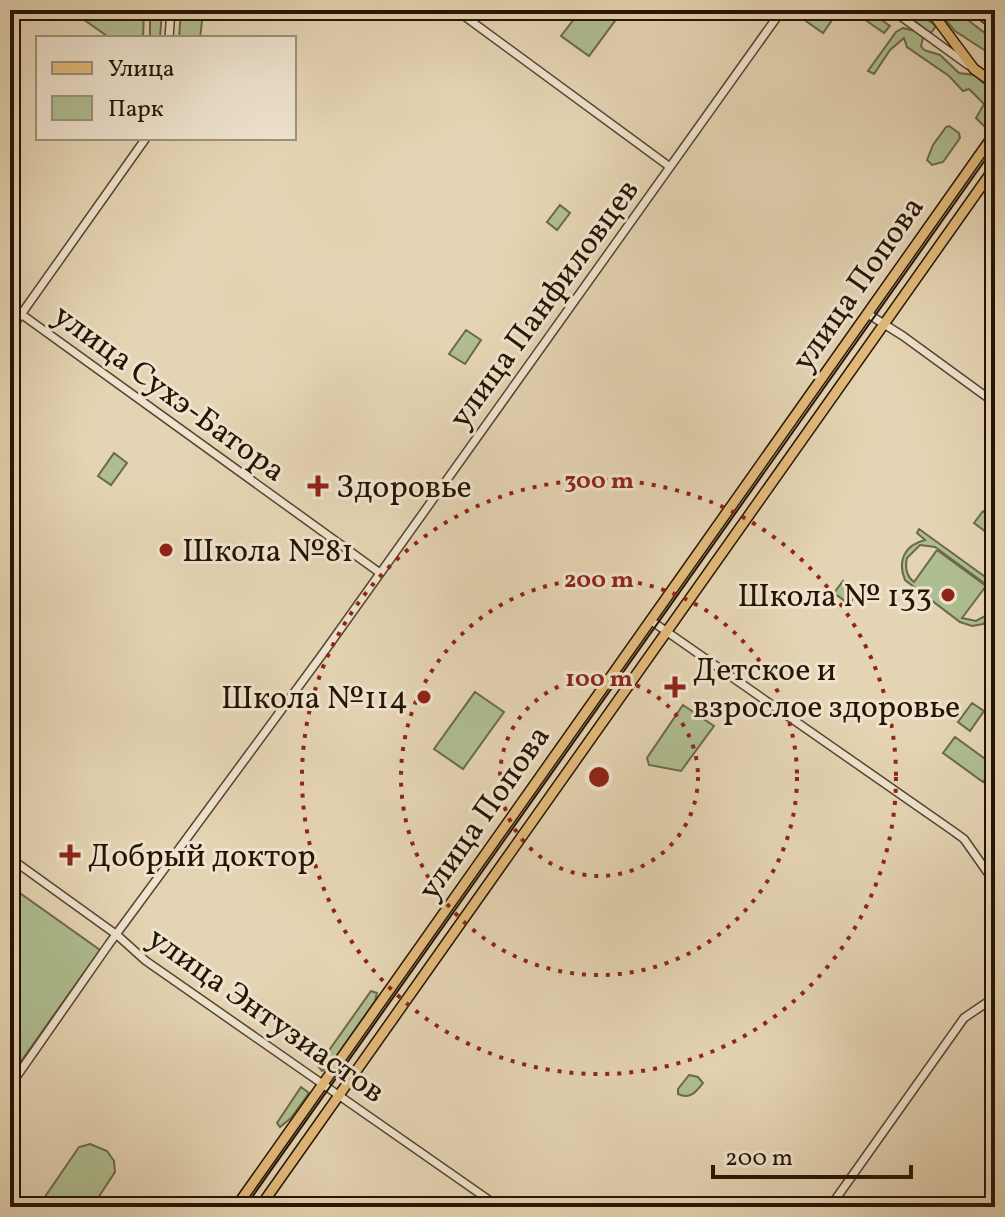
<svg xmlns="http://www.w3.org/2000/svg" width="1005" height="1217" font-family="Vollkorn,serif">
  <rect width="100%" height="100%" fill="#e5d4b3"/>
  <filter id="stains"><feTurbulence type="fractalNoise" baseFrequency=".0025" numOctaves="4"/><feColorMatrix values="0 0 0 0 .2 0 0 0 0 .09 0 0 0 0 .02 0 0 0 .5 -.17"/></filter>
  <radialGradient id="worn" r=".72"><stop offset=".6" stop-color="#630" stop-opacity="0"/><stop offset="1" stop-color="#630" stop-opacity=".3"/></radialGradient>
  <path fill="#afbe91" stroke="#6a694a" stroke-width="2" fill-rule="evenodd" d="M70,10H144L143,38H110Z
    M150,10H162L160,38H150Z
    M181,10H195L202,21L200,38H179Z
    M581,10H623L589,56L561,36Z
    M799,10H839L823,33L796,14Z
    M851,10H867L890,26L884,33Z
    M899,10H914L936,26L931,33Z
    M937,10H955L995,41V57L955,31Z
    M903,28L919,32L923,38L921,46L924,50L940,55L959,73L975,75L995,93L994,125L989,131L976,118L984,104L969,89L963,91L949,76L907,47L904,38L890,50L874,74L868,71L896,32Z
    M949,126L959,133L960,138L943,162L932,165L927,160L933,145L946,127Z
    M560,205L570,213L557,230L547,222Z
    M466,330L481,340L465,364L449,354Z
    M114,453L127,463L111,485L98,476Z
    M983,511L995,519V527L990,535L974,523Z
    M919,529L995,584L993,615L983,624L972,626L960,622L905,580C897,560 905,545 925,540L917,533ZM920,545L935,547L988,586L993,599L989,614L976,621L962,618L986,586L937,550L914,582C906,576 905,567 907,558Z
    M843,581L858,592L849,604L834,593Z
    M475,692L504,712L463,769L434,749Z
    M972,703L984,711L970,731L958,722Z
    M683,705L714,726L681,771L649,765L647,758Z
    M955,737L995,766L983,782L943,753Z
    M10,886L100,950L10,1077Z
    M371,991L377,993L375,1001L328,1068L322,1071L318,1066Z
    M689,1075L698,1077L703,1083C696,1092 690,1100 678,1094V1089Z
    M301,1087L309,1093L291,1118L280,1127L277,1123Z
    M90,1144L107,1151L114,1161L115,1172L92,1207H38L79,1147Z"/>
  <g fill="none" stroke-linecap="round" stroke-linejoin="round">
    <g stroke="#56442f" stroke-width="10">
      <path id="minor" d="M456,10L670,167
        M892,10L968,65
        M169,38L171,10
        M10,306L380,573
        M868,314L903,336L995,403
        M10,330L146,138
        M650,620L953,831L964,839L995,883
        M10,858L117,935L146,961L499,1207
        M10,1086L109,944L324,652L782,10
        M830,1207L964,1018L995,997"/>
    </g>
    <g stroke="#261403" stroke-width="12">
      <path id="major" d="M930,10L974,69L995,84
        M975,10L995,25
        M236,1207L995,133
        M260,1207L995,167"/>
    </g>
    <use href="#minor" stroke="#eee3ce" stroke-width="7"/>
    <use href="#major" stroke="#e2ba7a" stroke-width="9"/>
    <path stroke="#261403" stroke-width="2" d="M245,1207L995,146"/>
  </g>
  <g fill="none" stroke="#8f2418" stroke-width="4" stroke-dasharray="4 8">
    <circle cx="599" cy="777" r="99"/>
    <circle cx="599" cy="777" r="198"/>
    <circle cx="599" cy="777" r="297"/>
  </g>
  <g fill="#8f2418" stroke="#eee3ce" stroke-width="3">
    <path d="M314 474h8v8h8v8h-8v8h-8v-8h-8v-8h8z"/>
    <circle cx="166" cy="550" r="8"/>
    <circle cx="948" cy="595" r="8"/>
    <path d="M671 675h8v8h8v8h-8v8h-8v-8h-8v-8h8z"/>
    <circle cx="424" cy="697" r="8"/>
    <path d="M66 843h8v8h8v8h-8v8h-8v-8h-8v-8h8z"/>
  </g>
  <g text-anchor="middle" stroke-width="6" stroke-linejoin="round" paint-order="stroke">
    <g font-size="32" fill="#261403" stroke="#eee3ce">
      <text transform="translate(857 283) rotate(-55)" y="11">улица Попова</text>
      <text transform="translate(543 303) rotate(-54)" y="11">улица Панфиловцев</text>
      <text transform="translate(170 392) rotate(36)" y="11">улица Сухэ-Батора</text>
      <text transform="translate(483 812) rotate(-55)" y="11">улица Попова</text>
      <text transform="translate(267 1014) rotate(35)" y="11">улица Энтузиастов</text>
    </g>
    <g font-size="32" fill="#261403" stroke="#eee3ce" text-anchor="start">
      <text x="336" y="497">Здоровье</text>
      <text x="182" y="561">Школа №81</text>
      <text x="932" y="606" text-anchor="end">Школа № 133</text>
      <text x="693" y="680">Детское и<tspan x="693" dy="37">взрослое здоровье</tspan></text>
      <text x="408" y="708" text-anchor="end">Школа №114</text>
      <text x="88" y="866">Добрый доктор</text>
    </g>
  </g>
  <circle cx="599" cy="777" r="12" fill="#8f2418" stroke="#eee3ce" stroke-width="4"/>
  <g font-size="24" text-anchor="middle" font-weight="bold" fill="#8f2418" stroke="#eee3ce" stroke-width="6" stroke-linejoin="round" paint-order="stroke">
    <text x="599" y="488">300 m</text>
    <text x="599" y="587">200 m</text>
    <text x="599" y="686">100 m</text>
  </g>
  <rect width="1005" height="1217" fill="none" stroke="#e5d4b3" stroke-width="40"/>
  <rect x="12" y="12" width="981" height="1193" fill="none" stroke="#261403" stroke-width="4"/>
  <rect x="20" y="20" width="965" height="1177" fill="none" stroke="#261403" stroke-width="2"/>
  <rect x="36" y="36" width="260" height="104" fill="#eee3ce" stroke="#9e907d" stroke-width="2"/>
  <rect x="52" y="62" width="40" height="12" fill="#e2ba7a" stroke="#9e907d" stroke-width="2"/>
  <text x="108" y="76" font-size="24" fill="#261403">Улица</text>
  <rect x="52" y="96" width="40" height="24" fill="#afbe91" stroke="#9e907d" stroke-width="2"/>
  <text x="108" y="116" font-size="24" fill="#261403">Парк</text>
  <path d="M713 1165v12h198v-12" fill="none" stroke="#261403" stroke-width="4"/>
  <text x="725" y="1165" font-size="24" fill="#261403" stroke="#eee3ce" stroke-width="6" paint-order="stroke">200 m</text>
  <rect width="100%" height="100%" filter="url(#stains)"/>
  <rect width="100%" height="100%" fill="url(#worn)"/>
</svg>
